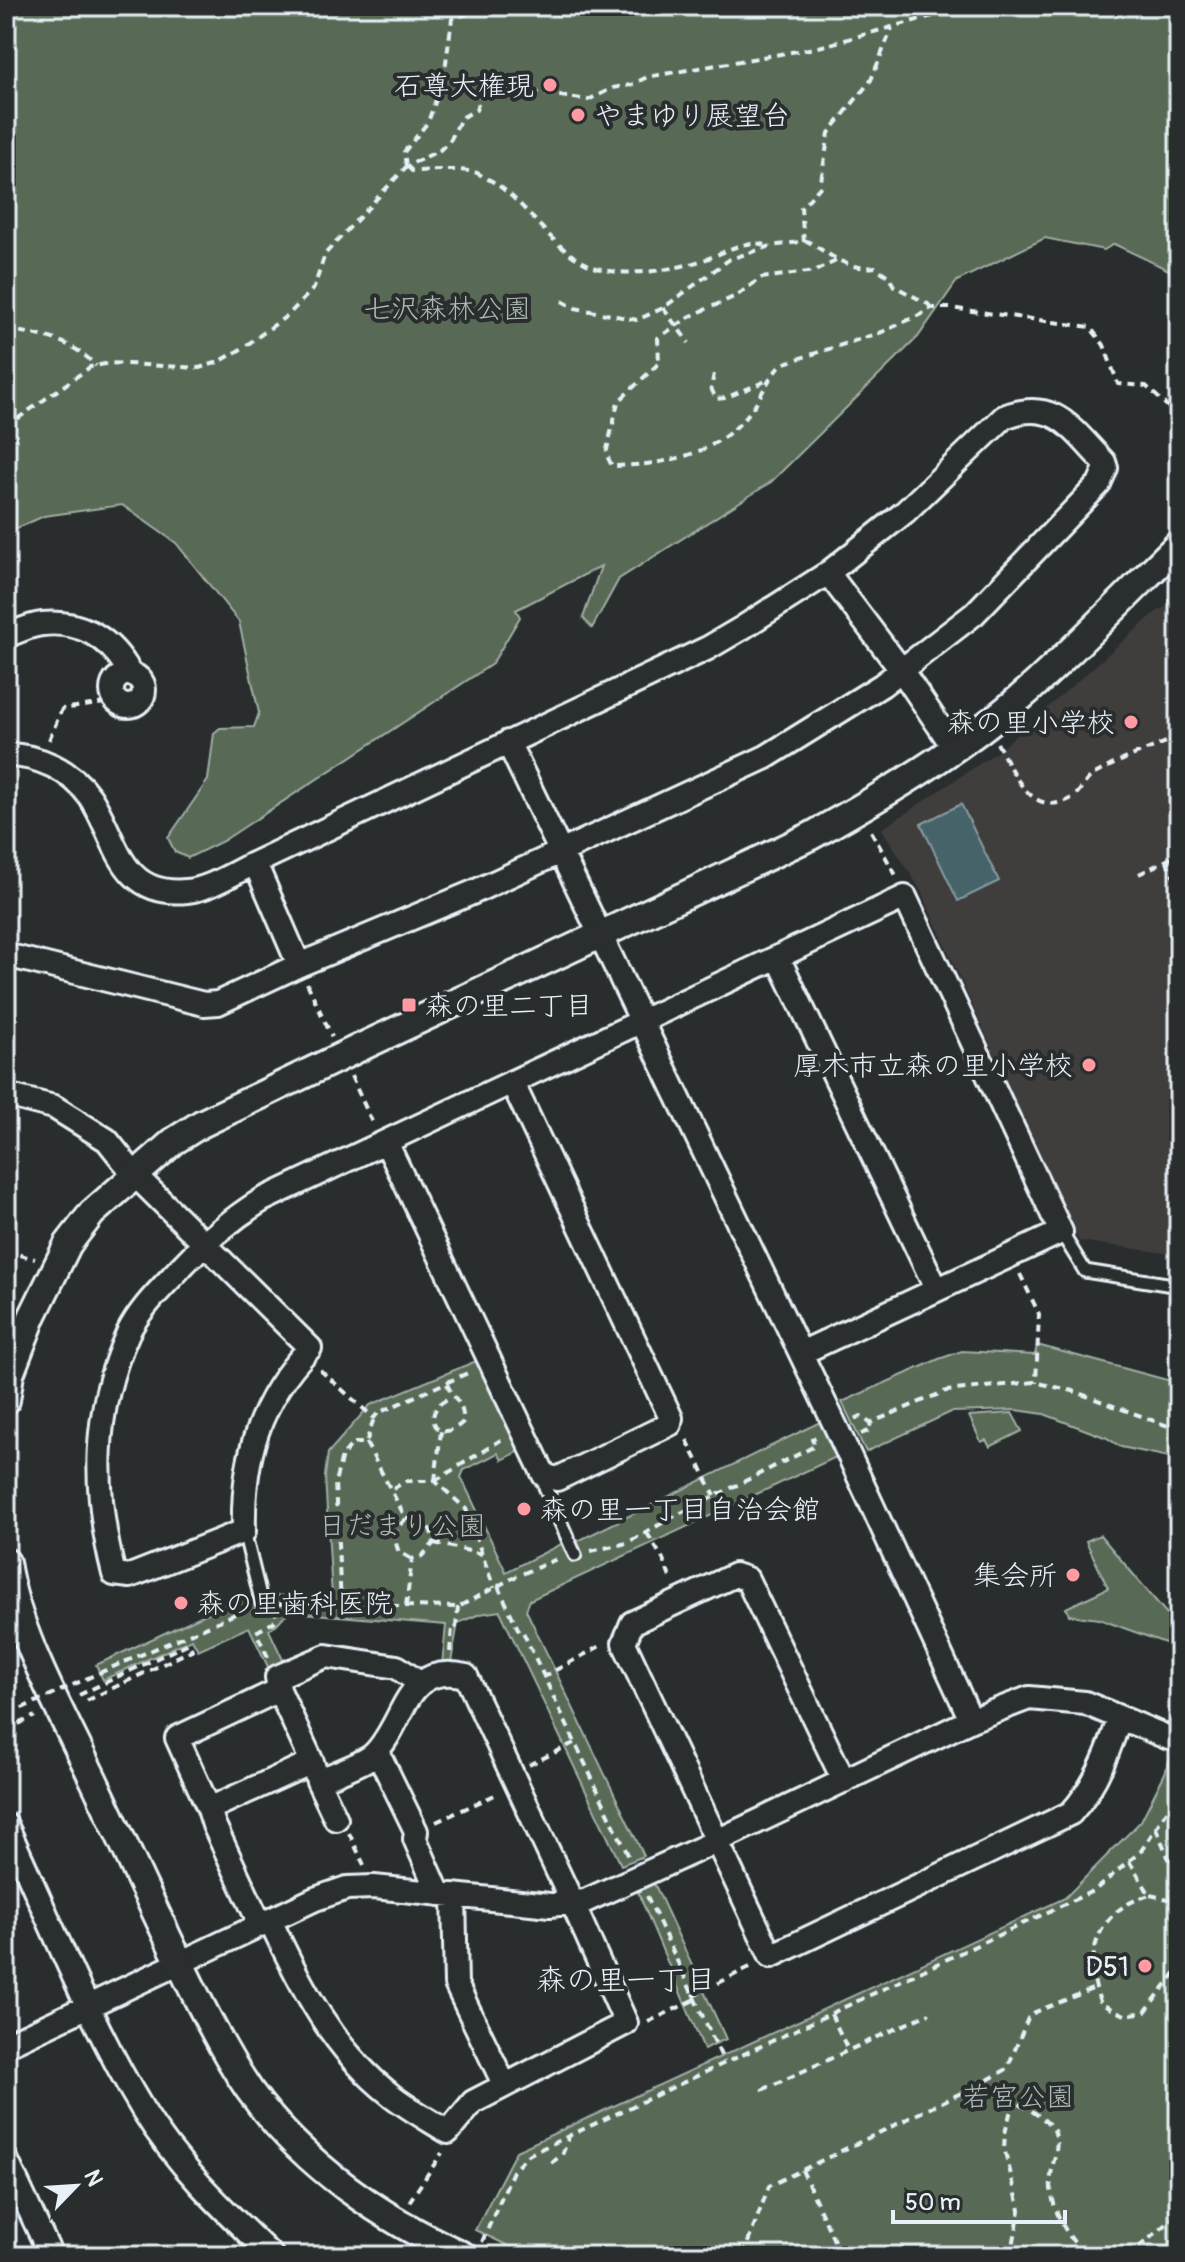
<svg xmlns="http://www.w3.org/2000/svg" width="1185" height="2262" font-family="Pangolin,'Klee One',sans-serif">
  <rect width="100%" height="100%" fill="#2a2d2e"/>
  <filter id="ink" filterUnits="userSpaceOnUse"><feTurbulence type="fractalNoise" baseFrequency=".0125" numOctaves="2"/><feDisplacementMap in="SourceGraphic" scale="16" xChannelSelector="R" yChannelSelector="G"/><feConvolveMatrix kernelMatrix="1 2 1 2 8 2 1 2 1" color-interpolation-filters="sRGB"/></filter>
  <g filter="url(#ink)">
    <path fill="#403d3c" d="M1179,599V1255L1079,1241L920,889L882,829L997,752L1156,612Z"/>
    <path fill="#596a54" stroke="#a0aea6" stroke-width="2" d="M6,6H1179V275L1114,244L1104,250L1045,238L957,281L918,337L771,482L619,579L592,628L583,618L601,566L516,610L520,617L492,664L223,841L188,858L175,852L168,838L208,780L214,733L220,728L254,727L259,713L239,622L176,543L122,505L44,516L6,533Z
      M1037,1345L1171,1381V1387L1179,1389V1459L1121,1447L1107,1438L1044,1414L1016,1410L951,1412L866,1452L842,1402L939,1359L962,1351L1035,1355Z
      M481,1359L522,1450L502,1460L498,1453L464,1470L461,1477L506,1572L575,1537L578,1541L820,1422L836,1457L530,1600L526,1610L644,1856L621,1865L500,1611L480,1614L458,1623L451,1662L442,1665L446,1625L290,1612C281,1617 278,1625 269,1630L284,1662L269,1669L249,1627L198,1650L192,1639L103,1680L96,1665L229,1603L256,1595L332,1597L325,1476L328,1453L370,1405Z
      M1012,1413L1022,1431L990,1447L986,1440L981,1442L969,1416Z
      M1100,1535L1178,1627L1179,1648L1099,1619L1069,1615L1066,1608L1108,1588L1086,1541Z
      M1174,1747H1179V2256H530L475,2230L516,2151L1065,1898L1141,1821L1165,1773Z
      M654,1883L726,2039L704,2049L638,1892Z"/>
    <path fill="#456368" stroke="#869ca2" stroke-width="2" d="M961,804L999,881L958,901L921,824Z"/>
    <g fill="none" stroke-linecap="round" stroke-linejoin="round">
      <g stroke="#e8f1f8" stroke-width="17">
        <path id="service" d="M1061,1232L1085,1271L1179,1286
          M544,1475L545,1487L575,1555
          M244,1531L262,1604"/>
      </g>
      <g stroke="#e8f1f8" stroke-width="28">
        <path id="minor" d="M828,573L902,671L954,748
          M6,636C17,632 30,625 42,624C78,620 107,636 126,666L123,674
          M112 690a16 16 0 1 1 32 0a16 16 0 1 1-32 0Z
          M508,742L836,1427L971,1720
          M6,755C38,755 71,770 90,797C117,837 119,898 187,891C210,889 235,872 255,863L708,648L742,628L828,573L905,512L1004,417C1054,397 1072,429 1104,462L1106,468L1099,484L974,614L882,685L766,757L474,892L299,965L218,1003L204,1004L6,955
          M255,863L299,965
          M778,957L936,1288
          M6,1095L54,1107L107,1140L134,1174L310,1348C259,1400 242,1459 244,1531L130,1576L114,1574C93,1491 92,1412 128,1333C140,1308 163,1287 182,1266C207,1240 231,1219 262,1200L905,897L1061,1232L801,1353
          M386,1142L544,1475L557,1479L670,1424L671,1418L512,1082
          M279,1690L277,1677L326,1656L397,1667L419,1683
          M374,1754L382,1761L416,1831L415,1839L439,1894
          M844,1781L747,1579L735,1575L632,1623L624,1643L771,1956L1071,1813C1095,1787 1109,1752 1119,1719
          M209,1809L312,1762
          M6,1825C50,1920 89,2021 143,2110C177,2166 225,2211 272,2256
          M454,1897L456,1984L504,2084
          M270,1920C300,1985 333,2050 391,2095C409,2109 429,2120 448,2132L473,2102L626,2023L572,1902L466,1676C405,1661 406,1721 375,1753C365,1764 332,1774 318,1781L336,1819
          M260,1924L214,1825L209,1809L177,1738L279,1690L312,1762L318,1781
          M6,2045L315,1899L347,1888L374,1887L550,1905L585,1901L717,1841L971,1720L1029,1698L1085,1703L1169,1738H1179
          M6,2159L51,2256"/>
      </g>
      <g stroke="#e8f1f8" stroke-width="32">
        <path id="tertiary" d="M6,1400L10,1374L32,1317L68,1244L92,1213L174,1141L201,1124L359,1048L811,836C886,794 964,748 1029,690C1081,643 1129,593 1179,544
          M6,1562C17,1636 65,1719 97,1787C129,1855 160,1923 193,1990C211,2025 228,2059 250,2091C303,2165 382,2219 464,2256"/>
      </g>
      <path stroke="#e8f1f8" stroke-width="4" stroke-dasharray="8 6" stroke-linecap="butt" d="M406,166L404,152L428,122L444,77L452,19L492,6
        M407,166L412,171C431,171 455,168 474,172C479,173 485,178 490,180C533,205 556,263 610,271C639,275 672,270 700,261C725,254 743,237 769,246
        M804,242L801,208L820,187L829,133L871,80L892,28
        M836,261L815,271L761,278L736,296L691,316L658,338L659,363L618,402L606,454L612,466C667,465 721,455 754,406C764,391 769,377 782,364L882,332L926,312L931,308H950L1090,327L1104,345L1118,384L1146,386L1179,417
        M562,301L575,308L637,320L663,308L730,259L771,246L807,241C830,254 847,271 875,267L888,276L894,286L928,304L931,308
        M663,308L689,343
        M6,329C42,336 70,338 96,366
        M714,374L711,388L716,399L725,398L766,381
        M6,427L90,367L110,363L199,368L219,362L241,349L288,315L314,288L325,254L407,166L440,150L451,139L461,118L476,110L482,93L489,89H512L588,100L613,88L631,85L647,77L815,48L969,6
        M49,740L62,709L105,703L116,698
        M997,743C1013,772 1031,820 1072,798C1081,792 1084,781 1093,775C1119,760 1151,748 1179,737
        M871,831L898,879
        M1166,860L1179,888
        M1139,874L1179,854
        M307,983L332,1037
        M351,1076L374,1126
        M6,1251L35,1259
        M1020,1274L1039,1314L1036,1383
        M320,1370L374,1418L378,1413L470,1372
        M447,1384C453,1399 465,1404 463,1422C437,1448 417,1410 452,1397
        M855,1419L861,1416L870,1423L946,1391L1034,1382L1073,1391L1179,1430
        M861,1434L871,1430L870,1423
        M687,1440L715,1496
        M366,1443L391,1490
        M435,1481L504,1438
        M435,1481L441,1431
        M406,1519C394,1529 393,1538 399,1552L412,1559
        M647,1533L663,1559L671,1580
        M434,1543L482,1554
        M591,1551L627,1543L671,1518L815,1446L812,1439L818,1436
        M498,1586L520,1633L523,1632L630,1859
        M279,1604L458,1607L515,1577L559,1558
        M341,1605L335,1482L342,1456L353,1443H366L374,1418
        M406,1606L412,1559L422,1556L434,1543L431,1531L423,1519H406L391,1490L406,1481H435L466,1509L494,1588
        M450,1652L452,1627H456L458,1607
        M268,1657L256,1632L274,1622L277,1617L275,1611
        M99,1673L247,1609
        M543,1677L602,1645
        M79,1695L189,1643L192,1650L82,1703
        M6,1716L9,1714
        M6,1730L35,1716
        M529,1765L574,1743
        M436,1822L497,1794
        M1156,1828L1168,1857L1179,1869
        M349,1833L364,1865
        M1129,1861L1150,1895C1097,1909 1082,1956 1101,2004L1125,2015L1145,2012L1179,1968
        M1150,1895L1178,1901
        M647,1896L724,2062
        M693,1996L752,1966
        M831,2014L849,2052
        M648,2022L694,2000
        M979,2089V2085L1007,2069L1028,2018L1035,2012L1095,1988
        M762,2090L930,2013
        M551,2163L562,2155L569,2137
        M802,2170L841,2256
        M409,2202L442,2153
        M482,2242L513,2171L528,2155L1095,1890L1141,1851L1179,1792
        M743,2256L769,2186L965,2091C969,2090 973,2089 977,2089C994,2089 1050,2116 1055,2133C1060,2147 1052,2162 1051,2176C1048,2203 1066,2239 1088,2256
        M1011,2256L1020,2210L1004,2148L1005,2133L1013,2102
        M1128,2256L1179,2214"/>
      <use href="#service" stroke="#2a2d2e" stroke-width="11"/>
      <use href="#minor" stroke="#2a2d2e" stroke-width="22"/>
      <use href="#tertiary" stroke="#2a2d2e" stroke-width="26"/>
      <path stroke="#e8f1f8" stroke-width="4" stroke-dasharray="8 6" stroke-linecap="butt" d="M9,1714L99,1673"/>
    </g>
  </g>
  <g fill="#ff9aa2" stroke="#2a2d2e" stroke-width="3">
    <circle cx="550" cy="85" r="8"/>
    <circle cx="578" cy="115" r="8"/>
    <circle cx="1131" cy="722" r="8"/>
    <rect x="401" y="997" width="16" height="16" rx="4"/>
    <circle cx="1089" cy="1065" r="8"/>
    <circle cx="524" cy="1509" r="8"/>
    <circle cx="1073" cy="1575" r="8"/>
    <circle cx="181" cy="1603" r="8"/>
    <circle cx="1145" cy="1966" r="8"/>
  </g>
  <g text-anchor="middle" stroke-width="8" stroke-linejoin="round" paint-order="stroke">
    <g font-size="28" fill="#e8f1f8" stroke="#2a2d2e" text-anchor="end">
      <text x="534" y="95">石尊大権現</text>
      <text x="594" y="125" text-anchor="start">やまゆり展望台</text>
      <text x="1115" y="732">森の里小学校</text>
      <text x="425" y="1015" text-anchor="start">森の里二丁目</text>
      <text x="1073" y="1075">厚木市立森の里小学校</text>
      <text x="540" y="1519" text-anchor="start">森の里一丁目自治会館</text>
      <text x="1057" y="1585">集会所</text>
      <text x="197" y="1613" text-anchor="start">森の里歯科医院</text>
      <text x="1129" y="1976">D51</text>
    </g>
    <g font-size="28" fill="#afbbb6" stroke="#2a2d2e">
      <text x="447" y="318">七沢森林公園</text>
      <text x="402" y="1535">日だまり公園</text>
      <text x="1018" y="2106">若宮公園</text>
    </g>
    <g font-size="30" fill="#e8f1f8" stroke="#2a2d2e">
      <text x="626" y="1990">森の里一丁目</text>
    </g>
  </g>
  <rect width="1185" height="2262" fill="none" stroke="#2a2d2e" stroke-width="32"/>
  <rect x="16" y="16" width="1153" height="2230" fill="none" stroke="#e8f1f8" stroke-width="3" filter="url(#ink)"/>
  <g transform="translate(76 2186) rotate(65)" stroke="#2a2d2e" stroke-width="6" paint-order="stroke">
  <path d="M0-6L14 30L0 20L-14 30Z" fill="#e8f1f8"/>
  <text y="-12" font-size="22" font-weight="bold" text-anchor="middle" fill="#e8f1f8">N</text>
  </g>
  <path d="M893 2210v12h172v-12" fill="none" stroke="#e8f1f8" stroke-width="4"/>
  <text x="905" y="2210" font-size="24" fill="#e8f1f8" stroke="#2a2d2e" stroke-width="6" paint-order="stroke">50 m</text>
</svg>
